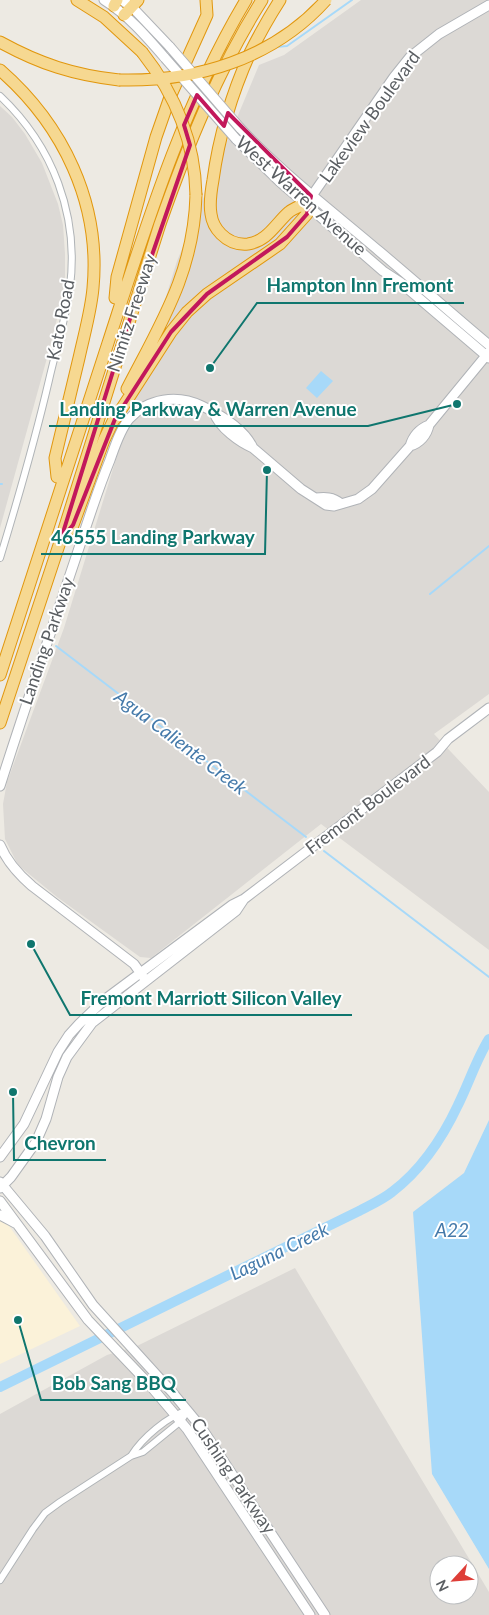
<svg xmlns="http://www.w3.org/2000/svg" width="489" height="1615" font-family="Lato,sans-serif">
  <rect width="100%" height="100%" fill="#edeae3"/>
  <path fill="#fbf2d9" d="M0,1220L7,1223L80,1326L0,1364Z"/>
  <path fill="#dcd9d5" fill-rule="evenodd" d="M361,0H489V694L434,734L489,792V950L321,824L151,958L140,957L57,897L18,865L5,839L3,804L7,782L64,628L177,261L259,65L284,55Z
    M0,106L12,117L25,134L42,163L58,204L63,225L65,254V277L60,307L47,358L0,528Z
    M295,1268L489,1592V1615H0V1414L107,1355L137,1346ZM439,1565H469V1595H439Z"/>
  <path fill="#a7d9f9" d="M321,371L333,381L317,398L306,388Z
    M489,1120V1569L432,1474L413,1212L464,1173Z"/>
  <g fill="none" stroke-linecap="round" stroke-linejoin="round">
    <path stroke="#a7d9f9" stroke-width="2" d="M276,47L287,46L352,0
      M0,484H2
      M430,594L489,546
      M56,646L306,837
      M324,851L489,977"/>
    <path stroke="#a7d9f9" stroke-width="10" d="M0,1387L359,1211C370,1205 382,1200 392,1192C421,1170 443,1137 458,1105C469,1083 476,1060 489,1039"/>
    <g stroke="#b0b4b7" stroke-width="8">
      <path id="street" d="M0,96C53,146 79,215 70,287C66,318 56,349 49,380C35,440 18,499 0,558
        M131,1456C142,1438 168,1416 188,1410
        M0,1580L33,1529L45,1513L60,1502L131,1456L143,1452L181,1421L188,1410"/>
    </g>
    <g stroke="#b0b3b7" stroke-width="11">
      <path id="secondary" d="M104,0C128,15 146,36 165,58
        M122,0L133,8L170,47
        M240,128C283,174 332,211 379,251C416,282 452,314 489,345
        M236,139L279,181L383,271L400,282L489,358
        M309,200L394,77L410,57L439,34L489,5
        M214,413C220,428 239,442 253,448L301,489L326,505L334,506L358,499L372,489L410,446C413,436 419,429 429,425
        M410,446C420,443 427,435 429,425L489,352
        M316,498C325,497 333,497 340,503
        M0,786C26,704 54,623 81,542C90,514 99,487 110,460C115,446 120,430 129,419C148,398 177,394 202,406C221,415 244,428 253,448
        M0,845C7,862 18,874 32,886L134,964L144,978
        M0,1157L24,1124L58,1052L69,1035L79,1024L104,1000L232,905L244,899L437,752L448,739L489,708
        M0,1182L45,1236L93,1305L172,1392L201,1427L325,1615
        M0,1188L11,1177L36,1142L46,1119L58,1077L67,1057L92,1023L236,911L244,899
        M0,1201L88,1320L148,1383L187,1429L310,1615
        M0,1215L15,1223"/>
    </g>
    <g stroke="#e1970e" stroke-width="13">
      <path id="highway" d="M77,0L104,17L142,52
        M114,6L117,0
        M124,15L138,0
        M0,42C40,64 74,75 119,80
        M0,70C63,125 101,203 93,288C91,311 84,335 79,358C71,391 63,424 55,458L57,477
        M115,298L117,277L156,137L170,97L207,15L206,0
        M127,389C161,323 194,272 196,195
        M115,419L171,332L187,312L207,294L280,244L307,214L306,203C301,206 294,208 289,212C276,223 268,241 248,244C238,245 228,241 221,234C216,229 212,222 211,214C209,203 211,191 213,180C219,136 232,93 250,53C259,35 269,17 280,0
        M69,530L73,525L104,440L117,413
        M0,675C36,564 72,454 108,343C146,226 182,107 246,0
        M0,723L61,539L160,224C187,147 218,70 262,0"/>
    </g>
    <use href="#street" stroke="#fff" stroke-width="6"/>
    <use href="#secondary" stroke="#fff" stroke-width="9"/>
    <use href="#highway" stroke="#f6d891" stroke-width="11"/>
    <g stroke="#b0b3b7" stroke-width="11" stroke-linecap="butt">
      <path id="secondary-bridge" d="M170,47L240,128
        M165,58L236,139"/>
    </g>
    <g stroke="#e1970e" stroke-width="13" stroke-linecap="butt">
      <path id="highway-bridge" d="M142,52C175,94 195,141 196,195
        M119,80C196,82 273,59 326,0"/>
    </g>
    <use href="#secondary-bridge" stroke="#fff" stroke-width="9"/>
    <use href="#highway-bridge" stroke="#f6d891" stroke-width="11"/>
  </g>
  <path fill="none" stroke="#c2185b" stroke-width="4" stroke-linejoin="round" d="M197,95L224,126L228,113L311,196L307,214L287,237L207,294L171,332L115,419L73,525L61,539L123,339L190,145L184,125Z"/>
  <g text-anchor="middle" stroke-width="4" stroke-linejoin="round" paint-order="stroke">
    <g font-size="18" fill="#5b5f63" stroke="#fff">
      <text transform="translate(370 117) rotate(-54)" y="6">Lakeview Boulevard</text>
      <text transform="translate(301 196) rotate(42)" y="6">West Warren Avenue</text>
      <text transform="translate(132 313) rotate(-72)" y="6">Nimitz Freeway</text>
      <text transform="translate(61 320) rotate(-79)" y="6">Kato Road</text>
      <text transform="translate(47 641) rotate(-71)" y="6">Landing Parkway</text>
      <text transform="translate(368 805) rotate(-37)" y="6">Fremont Boulevard</text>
      <text transform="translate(233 1476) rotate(56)" y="6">Cushing Parkway</text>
    </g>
    <g font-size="19" font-style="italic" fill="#457aaa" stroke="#fff">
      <text transform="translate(181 742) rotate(37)" y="7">Agua Caliente Creek</text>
      <text x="452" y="1237">A22</text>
      <text transform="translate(279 1251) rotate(-26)" y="7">Laguna Creek</text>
    </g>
  </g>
  <path fill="none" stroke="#0f766e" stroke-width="2" d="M210 368L257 303H464M457 404L368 426H49M267 470L265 554H41M31 944L70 1015H352M13 1092L14 1160H106M18 1320L41 1400H186"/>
  <g fill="#0f766e" stroke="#fff" stroke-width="2">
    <circle cx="210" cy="368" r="5"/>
    <circle cx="457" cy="404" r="5"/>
    <circle cx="267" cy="470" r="5"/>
    <circle cx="31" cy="944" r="5"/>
    <circle cx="13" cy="1092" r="5"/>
    <circle cx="18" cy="1320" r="5"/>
  </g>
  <g font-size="19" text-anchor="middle" font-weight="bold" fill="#0f766e" stroke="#fff" stroke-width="4" stroke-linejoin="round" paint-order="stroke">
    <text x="360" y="292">Hampton Inn Fremont</text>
    <text x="208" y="416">Landing Parkway &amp; Warren Avenue</text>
    <text x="153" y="544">46555 Landing Parkway</text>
    <text x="211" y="1005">Fremont Marriott Silicon Valley</text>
    <text x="60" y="1150">Chevron</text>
    <text x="114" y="1390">Bob Sang BBQ</text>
  </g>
  <g transform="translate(454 1580) rotate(244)"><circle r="24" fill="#ffffff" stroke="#bdbfc1"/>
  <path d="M0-4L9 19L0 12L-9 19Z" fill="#de3e38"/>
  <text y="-8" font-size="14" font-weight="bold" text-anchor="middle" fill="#5b5f63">N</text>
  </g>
</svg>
